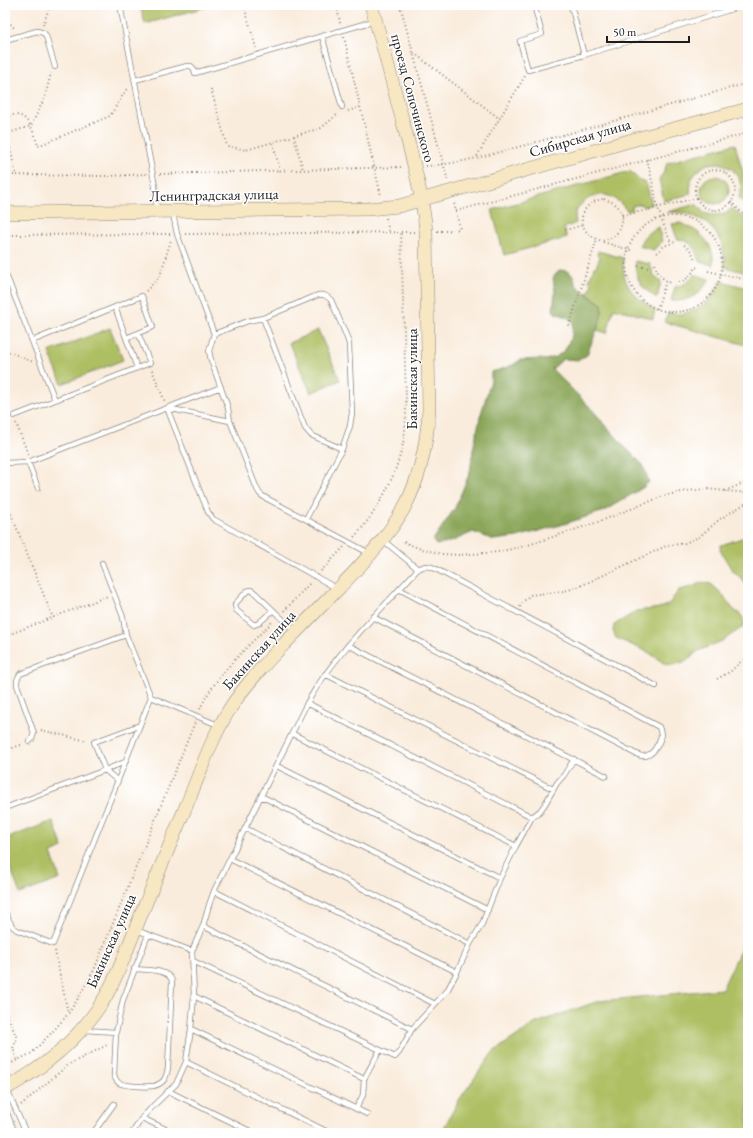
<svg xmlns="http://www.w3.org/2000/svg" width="753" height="1138" font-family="'EB Garamond',serif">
  <rect width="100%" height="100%" fill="#fff"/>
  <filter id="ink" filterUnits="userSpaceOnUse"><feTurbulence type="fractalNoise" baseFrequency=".025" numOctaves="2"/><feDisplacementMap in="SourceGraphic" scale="8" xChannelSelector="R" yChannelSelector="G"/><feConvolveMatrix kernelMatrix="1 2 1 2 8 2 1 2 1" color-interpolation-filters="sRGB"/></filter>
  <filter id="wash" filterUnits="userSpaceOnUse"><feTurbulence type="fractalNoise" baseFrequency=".012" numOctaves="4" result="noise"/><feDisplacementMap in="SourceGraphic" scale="16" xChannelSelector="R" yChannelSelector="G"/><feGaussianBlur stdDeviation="0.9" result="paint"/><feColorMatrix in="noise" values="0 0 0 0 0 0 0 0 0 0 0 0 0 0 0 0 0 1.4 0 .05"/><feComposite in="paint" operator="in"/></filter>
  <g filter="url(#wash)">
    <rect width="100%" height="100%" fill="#f9ecdc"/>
    <path fill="#aebf63" stroke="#656e40" d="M140,5H213L145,24Z
      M735,144L748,191V206H747L739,198L741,188L739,177L732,169L720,163L707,164L697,171L691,180L690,194L664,201L659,179L664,172L667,163Z
      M630,171L639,180L646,183L652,204L643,207L641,204L632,206V210L627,211C622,204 614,196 605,195C592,193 576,204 575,217C575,218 576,222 576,223L564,228L567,238L504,255L492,210Z
      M701 190a14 14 0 1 1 28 0a14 14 0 1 1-28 0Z
      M696,204L704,213L713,215L725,214L732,208L746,220L748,229V273L724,267L725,259L722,244L715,232L706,222L687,213L668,212Z
      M680,223C699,230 715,243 713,265L699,261C695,248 691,240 677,239L672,224Z
      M659,227L662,242L657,246L654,250L639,246C644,235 648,232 659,227Z
      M598,251L623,258C623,288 632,294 655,310L653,319L614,308L607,333L597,330L602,310V304L586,293L585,292L589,293L592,283L589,281L594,267H596L600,257L597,255Z
      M635,261L650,264L654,276L661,282L657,298C642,289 635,279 635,261Z
      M694,274L709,279C701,295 688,302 671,301L675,287C684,285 690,282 694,274Z
      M721,281L748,288V338L746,345L665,322L668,313L681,314L692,311L707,303Z
      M110,328L123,360L62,384L49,352Z
      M318,330L340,380L311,393L289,343Z
      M748,536V587L740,577L732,570L720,550L721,545Z
      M702,582L711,584L720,592L734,610L741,615L746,625L722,641L698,651L685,662L673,665L665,664L648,652L616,638L613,631L614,625L637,611L660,608L669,604L679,590L692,587Z
      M53,821L63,848L51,853L60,879L20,894L5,853V839Z
      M748,934V1133H441L459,1100L493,1052L536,1023L599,1001L722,989Z"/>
    <path fill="#8aa659" stroke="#53613a" d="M559,270C578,271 570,280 580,289C587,295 594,299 602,304C604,320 592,339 587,355L579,360L563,359L552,369L588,405L624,446L643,465L649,482L644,487L604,511L564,524L517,537L494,540L473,532L453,541L436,545L433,540L455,508L470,472L473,450L480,417L491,381V372L499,370L513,365L520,360L540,359L545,360L556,357L565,350L572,335L573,323L567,317L555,313L553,310L555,292L553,278Z"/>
  </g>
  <g filter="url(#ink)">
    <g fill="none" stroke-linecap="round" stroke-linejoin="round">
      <g stroke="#8a847c" stroke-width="6">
        <path id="lane" d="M120,5L155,186L157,210
          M534,5L542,34L520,41L528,70L584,55L745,5
          M571,5L584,55
          M322,36L342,107
          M5,40L37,31L44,33L46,36L55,67
          M135,80L187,66H191L194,69L195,73L374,21
          M173,212L174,219L177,234L214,334L209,351L211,360L228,408L230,421
          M5,272L55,400
          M115,307L142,296L153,327L126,338
          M263,318L305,428L311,435L342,449
          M214,334L248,321L263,318L318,295C324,294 327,296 331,300L346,335L349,344L352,413L350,426L342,449L306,519
          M32,341L115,307L137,368
          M221,387L167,408L208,512L213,519L336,588
          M14,416L150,363L138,333
          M28,462L38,488
          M5,463L28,462L167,408L230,421L257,489L260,494L264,497L369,553
          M384,541L418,569
          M102,563L123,617L126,635
          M273,610L259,623L254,625L236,610L235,604L247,591L251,590L254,592L295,631
          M373,617L636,754C638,754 640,756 642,756C652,757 659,745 661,736C661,733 660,730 659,727L399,589
          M348,645L606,776
          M325,674L553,789
          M307,703L532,817
          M293,734L516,846
          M29,742L32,739L34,733L17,685V680L20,674L126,635L151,697L218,725
          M277,766L500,878
          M118,781L105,770L94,742L140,725
          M261,796L488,910
          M5,808L105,770L125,762
          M245,828L470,944
          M230,859L457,972
          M214,891L435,1004
          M5,912L12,926L17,930L53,944L151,697
          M203,926L412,1029L447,991L457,972L470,944L482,924L500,878L516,846L532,817L540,811L545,804L557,783L564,775L574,759
          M136,930L192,951
          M193,961L395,1057L400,1051L412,1029
          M194,996L364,1079L380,1050
          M191,1029L367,1114
          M85,1030L116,1032L123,1000L148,935
          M116,1032L114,1075C115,1078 116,1081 119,1083C124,1086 146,1087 153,1086C156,1086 159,1084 162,1082C166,1079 167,1074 168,1068L172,981C169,969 146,970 134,969
          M186,1062L330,1133
          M7,1090L26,1133
          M168,1091L254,1133
          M5,1108L15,1133
          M356,1109L363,1095L364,1079
          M142,1118L174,1133
          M93,1133L114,1104
          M132,1133L142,1118L153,1106L176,1084L186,1062L191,1029L194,996L192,951L203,926L209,905L214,891L307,703C336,652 379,612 418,569L425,566L432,567L656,686"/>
      </g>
      <g stroke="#8a847c" stroke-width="14">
        <path id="secondary" d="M5,213L368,209L399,206L636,139L748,109
          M5,1089C43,1068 77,1041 101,1004C111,989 118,972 125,955C145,904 166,854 187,804C200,773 211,739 229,710C244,686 264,665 284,644C303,625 321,606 340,587C363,563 388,537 404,508C421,477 427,444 429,409L426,231C422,192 411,153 401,115C391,78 382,41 371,5"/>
      </g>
      <path stroke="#8a847c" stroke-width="2" stroke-dasharray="1 3" stroke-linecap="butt" d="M244,5L256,48
        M400,5L448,181
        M5,18L15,29
        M340,23L337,7L343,5
        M43,25L50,5
        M344,37L381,196
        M414,53L500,119
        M211,89L227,146L246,150L321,128L338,114
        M348,111L360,107
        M5,117C8,117 11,115 14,115C30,114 34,135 38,146L110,116L128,87
        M5,125L16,175
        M5,134L31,126L45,97L51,73
        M294,136L303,170
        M273,143L280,171
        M477,156L525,76
        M647,159L658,207L661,218L671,243
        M426,166C462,164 498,152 533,143C605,124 676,103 748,83
        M695 190a20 20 0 1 1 40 0a20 20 0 1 1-40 0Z
        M160,174L402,167
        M5,175L110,176L146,174
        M604,199C609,201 613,202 616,205C625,212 624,226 616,234C613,238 607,239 602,241C596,239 590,236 586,231C575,216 588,200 604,199Z
        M731,202L747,218L748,221
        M456,211L748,133
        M622,216L697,198
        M626 264a48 48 0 1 1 96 0a48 48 0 1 1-96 0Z
        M386,218L389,233
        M565,230L583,225
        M437,231H446L460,229L454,203
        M185,234L415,232
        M5,235L171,234
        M603,242L633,251
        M684,245C690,249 693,253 695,260
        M657,253L664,246L675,242
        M655,264C657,273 661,279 671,283
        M638,266L643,267V265
        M643,267L648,268
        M708,271L748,280
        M679,282C687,280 692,275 695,267L698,268
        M146,291L160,276L171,240
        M657,309L666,281
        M569,326L597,239
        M5,350L33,362
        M152,370L165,402
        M16,423L28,454
        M725,491L748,481
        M5,499L53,618
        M354,537C378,512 398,473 404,438C406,425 406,411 406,398L401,232
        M404,542L418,548L442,554L458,555L498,552L525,546L601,521L663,496L686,491L706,489L748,493
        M321,571L344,547
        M520,607L522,603L530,595L564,591L576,588L666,546L685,543L699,537L720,519L748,502
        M284,611L311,582
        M5,636L108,596
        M5,676L10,678
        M717,679L731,671L748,655
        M200,709C216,674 246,649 272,622
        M41,730L87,741
        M5,751L23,744
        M55,951L68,1013
        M5,1010L17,1038L13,1048L17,1060
        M5,1066L32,1053L54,1030L68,1014L77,1000L94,970L195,722
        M21,1105L68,1065L109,1044"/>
      <use href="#lane" stroke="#fff" stroke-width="4.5"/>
      <use href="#secondary" stroke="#f7e8c3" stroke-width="13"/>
    </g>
  </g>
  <g text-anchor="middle" stroke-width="3" stroke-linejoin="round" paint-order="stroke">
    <g font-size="15" fill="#1c1c1c" stroke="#fff">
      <text transform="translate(413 98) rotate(75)" y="5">проезд Сопочинского</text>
      <text transform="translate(580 138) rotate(-16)" y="5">Сибирская улица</text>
      <text transform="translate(214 195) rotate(-1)" y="5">Ленинградская улица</text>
      <text transform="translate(412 379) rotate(-90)" y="5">Бакинская улица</text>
      <text transform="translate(259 650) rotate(-48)" y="5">Бакинская улица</text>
      <text transform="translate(111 941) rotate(-66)" y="5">Бакинская улица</text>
    </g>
  </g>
  <rect width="753" height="1138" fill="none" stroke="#fff" stroke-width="20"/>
  <path d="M607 36v6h82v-6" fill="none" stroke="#1c1c1c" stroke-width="2"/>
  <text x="613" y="36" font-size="12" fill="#1c1c1c" stroke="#ffffff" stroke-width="3" paint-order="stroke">50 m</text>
</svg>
